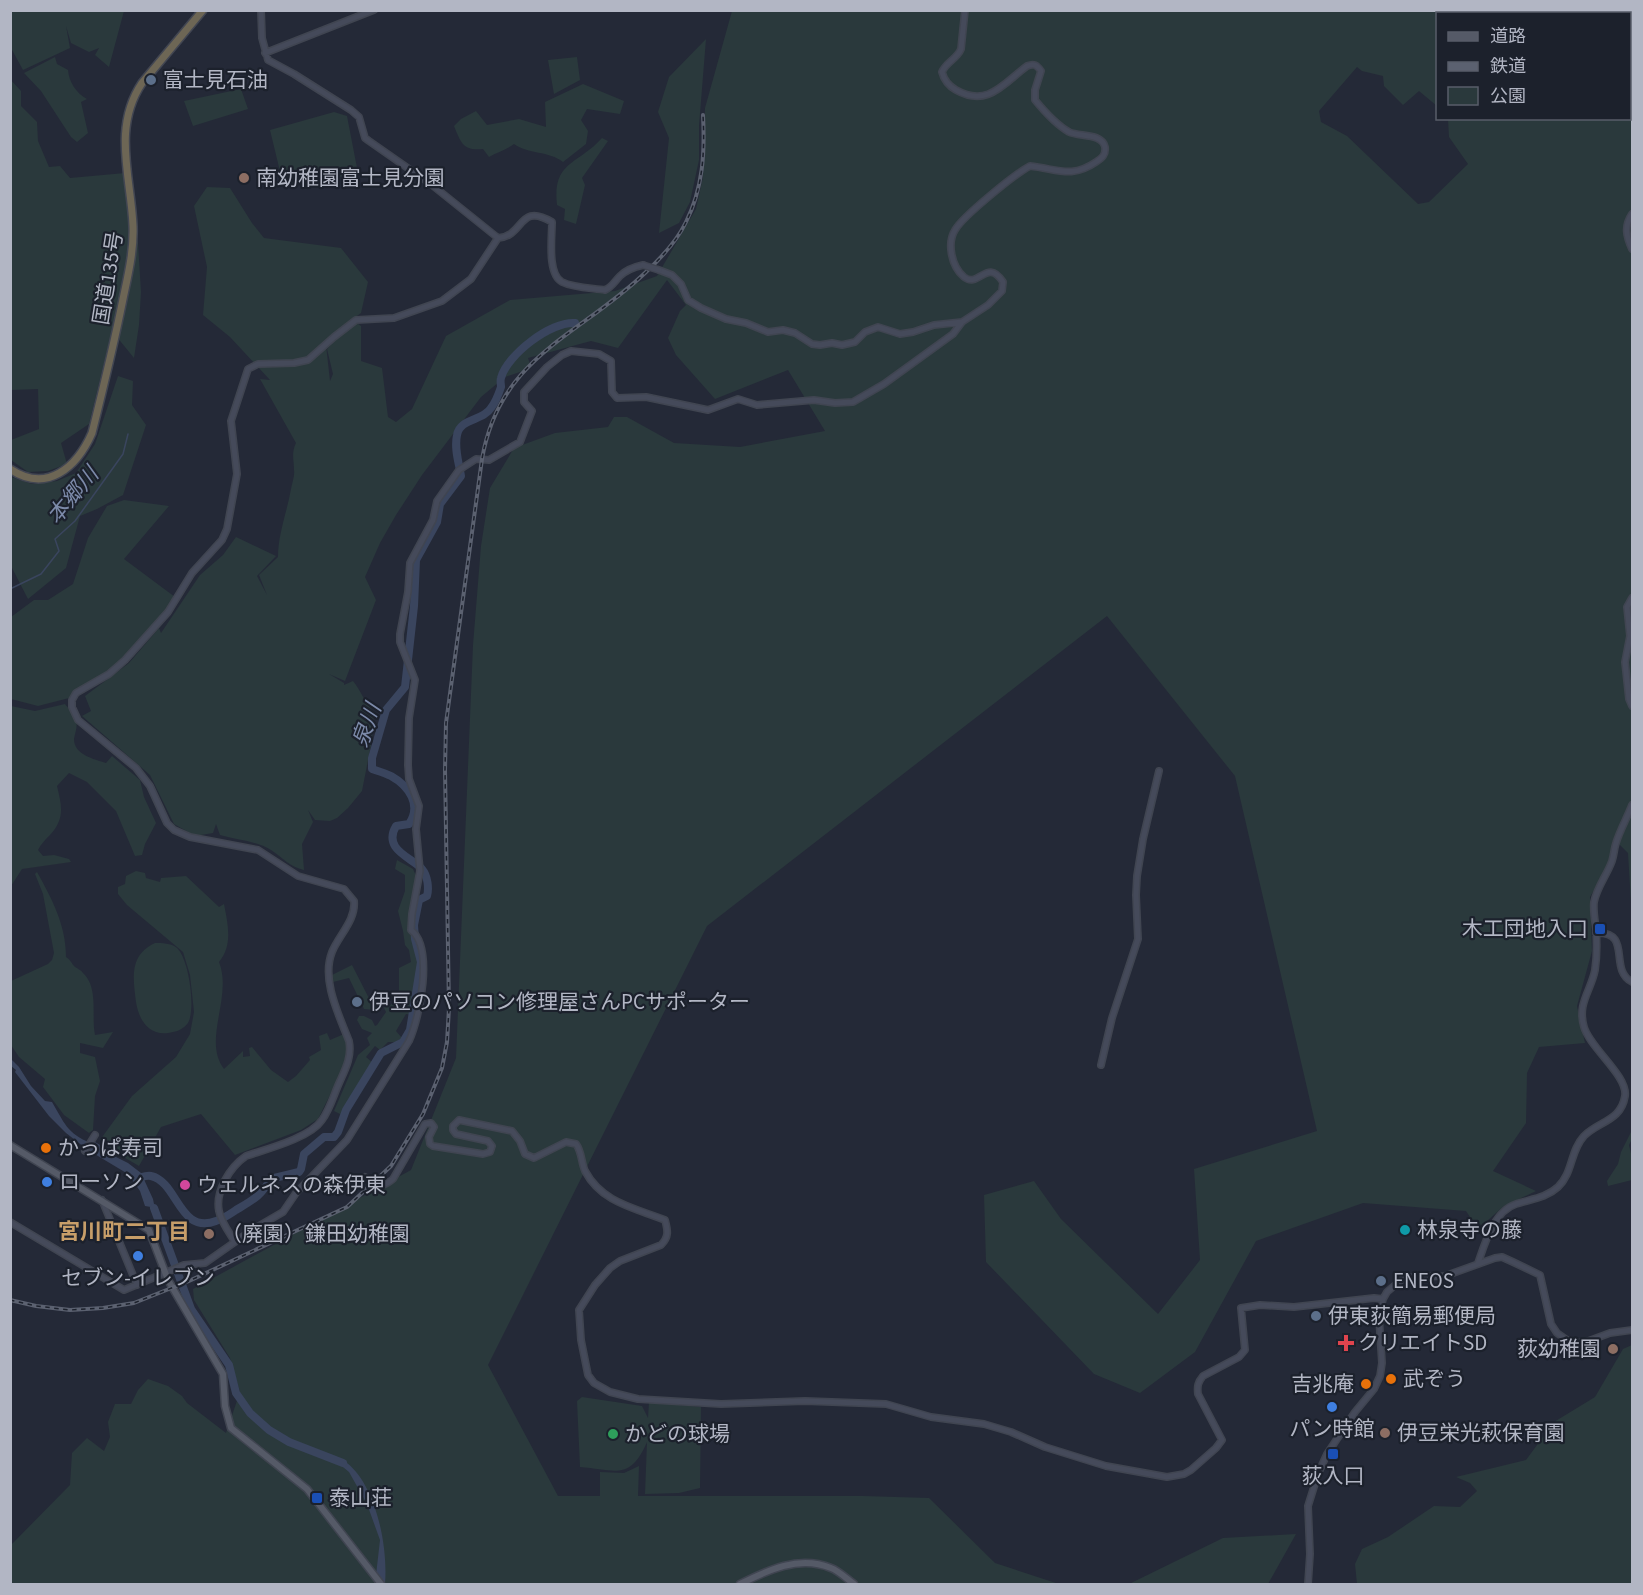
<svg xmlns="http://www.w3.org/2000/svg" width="1643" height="1595" font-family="'Source Sans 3','Noto Sans JP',sans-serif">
  <rect width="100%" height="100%" fill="#242937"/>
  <path fill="#2a393c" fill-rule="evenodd" d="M10,11H124L109,67L95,55L99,48L89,52L71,43L66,26L70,48L23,70L11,48Z
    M732,11H1632V908L1631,903L1628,853L1615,840L1607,868L1590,897L1592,951L1577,1006L1585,1043L1539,1047L1527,1073L1526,1123L1493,1171L1536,1191L1504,1206L1478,1229L1466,1211L1363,1203L1256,1241L1195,1352L1140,1393L1094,1374L986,1262L984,1195L1034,1181L1061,1219L1158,1314L1200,1260L1194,1169L1317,1131L1235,776L1107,616L707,926L488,1365L558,1496H600V1472L624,1473L639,1466L638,1496H863L929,1498L995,1563L1059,1584H11L10,1546L70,1485L72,1453L87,1438L104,1451L110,1437L108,1422L115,1404H131L138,1390L148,1379L168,1386L182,1396L187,1403L226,1433L240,1392L230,1358L194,1300L193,1289L411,1170L456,1058L473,645L481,546L490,488L514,448L555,433L608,427L614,417H627L674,443L740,447L825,431L788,370L715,399L676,355L668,338L680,311L686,305L667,280L618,348L591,341L528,358L530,364L529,369L505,377L481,397L422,475L396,515L380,543L365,577L376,600L345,681L329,674L344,683V685L353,681C361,691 365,703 374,712L372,740L362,791L348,808L337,818L330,821L315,820L308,810L313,822L302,844L304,870C290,867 283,858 271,850C257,841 237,840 220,835L216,824L213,833L195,836L174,824L150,775L82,716L91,711L85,696L129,663L159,628L161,633L200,575L223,555L236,537L276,556L257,576L267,595L259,575L278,557C278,534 287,512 291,489C292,483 295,476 294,470C294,460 291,453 296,443L260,379L270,380L230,337L203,315L207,267L194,206L207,187L230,188L252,223L264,238L341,248L368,282L361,313L338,330L326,345L330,381L333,374L327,349L338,337L357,323L361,326V361L382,368L388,417L396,422L412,409L446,336L510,300L615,291L657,276L696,209L703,177L705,108ZM1438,14H1630V118L1448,119L1449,137L1468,164L1429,202L1418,204L1347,136L1321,122L1319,111L1357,67L1362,71L1383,76L1384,86L1403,105L1419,91L1437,106Z
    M706,39L699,126V160L690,202L679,223L659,233L669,138L658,112L669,77Z
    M55,57L57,64L68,70C69,82 76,93 87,99L81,102L88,133L77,142L71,137L41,91L24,73Z
    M577,57L580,80L554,94L548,60Z
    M10,79L21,91V106L37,122L38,141L49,167L60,166L70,178L125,173L129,215L138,243L141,292L139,325L134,358L112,331L89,424L61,443L67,464L48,471L28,472L11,460V440L39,429L38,389L11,390Z
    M583,84L624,101L620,114L587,109L581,120L588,131L586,144L563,162C549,151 528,154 514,144C506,150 497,152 489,157L483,149C463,151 461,143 454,126L461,119L476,111L487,125L519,119L546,127L545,102Z
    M241,89L248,109L193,126L184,101Z
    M334,112L347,116L358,173L284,188L270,130Z
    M602,138L608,141L582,178L585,185L576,224L564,220L565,209L557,205C552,161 578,165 602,138Z
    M118,376L133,381L132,405L146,425L123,495L97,509L80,516L66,568L28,599L11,566V477L32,484L57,481L76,473L95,444Z
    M124,500L169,506L124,559L175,597L173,606L148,629L118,663L73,697L38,706L11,699V617L34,600H48L73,584L88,538L107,506Z
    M65,704C69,709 75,714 76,720C78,727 75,732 74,739C74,755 94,759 106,763L112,756L140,780L144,797L156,823L145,844L142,855L135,856L116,811L87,782L69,773L57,786C62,807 65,818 50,835C45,840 41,844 38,850L43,856L54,855L69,859L71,862L22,869L11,886V706L35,711Z
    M397,860L413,869L418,880L410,933L420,962L413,1010L412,1015L406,1014L396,1031L402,1038L396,1042H388L380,1050L375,1046L366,1057L373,1063L342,1115L334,1111L358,1055L370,1045L367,1038L372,1033L362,1029L357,1020L359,1016H364L372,1020L375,1026L377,1025L386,1012L384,1008L386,1005L390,1006L399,993V968L411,962L409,950L405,945L403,931L398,911L405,891V875L395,869Z
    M136,871L145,873L146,878L160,882L161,878L186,876L219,907L224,904C228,925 233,945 219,962C233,997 202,1040 224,1069L243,1051V1057L250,1056L249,1048L252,1047L271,1070L288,1082L296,1076L310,1060L309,1057L321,1050L319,1036L327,1033L330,1040L344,1034L347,1049L344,1067L318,1119L301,1130L235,1155L201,1114L161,1127L139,1166L120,1155L100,1140L132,1096L176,1057L190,1034L194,1012L190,975L183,952L127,905L118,894V887L125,884L126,876Z
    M37,872C52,899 66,925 66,957C71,960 71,963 75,967C78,969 81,970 83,973C99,988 91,1016 95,1035L113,1032L103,1048L80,1043V1053L95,1057L100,1081L95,1096L93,1130L89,1133L64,1115L43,1087L45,1079L19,1057L11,1045V981L48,964L52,960L54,953L43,894L35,874Z
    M155,943C162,943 171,943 177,948C189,959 196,1009 188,1023C184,1028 179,1031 173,1032C151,1038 139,1022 136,1002C133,978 129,955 155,943Z
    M352,965L375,1010L364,1009L349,978L333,982L332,975Z
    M1632,1130V1139L1629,1145L1632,1158V1180L1608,1186L1607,1181L1618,1164L1621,1152Z
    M1632,1345V1584H1357L1355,1564L1362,1549L1388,1537L1434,1506L1460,1507L1477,1491L1470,1483L1456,1477L1526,1460L1554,1422L1595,1397L1623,1349Z
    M582,1397L642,1406L648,1418L649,1402L701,1407L700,1488L679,1493L645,1494L647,1442C630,1481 616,1470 580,1467L577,1401Z
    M1296,1534L1268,1584H1129L1223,1538Z"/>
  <path fill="#3a455e" d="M11,1059L19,1067L31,1086L45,1101L52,1102C64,1122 67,1134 91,1143L95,1142L105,1148L110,1154L128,1163L141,1173L153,1199L157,1219L151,1207L145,1206L140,1191L128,1174L88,1150L66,1133L49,1116L15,1072L16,1070L11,1066Z
    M326,1453C333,1455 342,1458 347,1463C377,1487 388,1548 385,1584H375L380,1540L367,1504L349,1472L331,1457L316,1455Z"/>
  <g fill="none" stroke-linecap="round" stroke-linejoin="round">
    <path stroke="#3a455e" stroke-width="1.5" d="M10,589L41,574L59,551L55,539L75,521L123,454L128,434"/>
    <path stroke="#3a455e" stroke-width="8" d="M138,1178C142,1177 147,1175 151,1176C178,1182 179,1235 216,1221C223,1219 230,1214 236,1210C251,1201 263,1195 270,1179L299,1172L301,1169L304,1154L324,1137H334L338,1132L346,1110L381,1053L403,1042L410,1030L421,962L415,939L414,925L419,900L427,896C429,889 428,876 422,869C413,858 382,850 396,826L409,824C422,805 409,786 391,776C385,773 378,771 372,769V758L386,710L405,687L414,606L416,560L437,522L440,504L461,476C459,463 454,449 457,435C460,418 483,421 491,408C495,403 499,393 501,387C501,384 500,381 501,378C507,355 551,321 575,323
      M154,1208L191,1309L229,1365L236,1393L250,1413L269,1430L289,1442L343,1463"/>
    <g stroke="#404551" stroke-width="8">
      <path id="secondary" d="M261,10L262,38L268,60L294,74L351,110L359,117L365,138L369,141L432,185L498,238
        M1632,10V11
        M265,53L374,10
        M1632,214C1624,226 1626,236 1632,249
        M659,270L672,275L681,284L688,300L701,308L726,319L746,323L768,332L783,330L795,333L812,344L820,345L832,343L842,345L855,342L865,332L878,327L900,334L913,332L934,325L962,322
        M1632,598L1627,607L1630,636L1625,662L1629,699L1632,706
        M1596,933C1633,931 1608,970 1632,982
        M1101,1065L1112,1018L1138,939L1136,895L1137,876L1143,839L1159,771
        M85,1151L95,1135
        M365,1177L371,1181
        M374,1183C382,1187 387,1184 393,1179L425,1124L431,1123L434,1127L429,1137L430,1144L433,1146L483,1154L490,1152L492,1146L488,1141L456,1134L453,1130V1126L459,1120L512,1131L520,1141L525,1154L534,1158L566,1142L576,1144C582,1152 581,1162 585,1171C602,1203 635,1208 665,1220C668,1231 669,1237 661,1245L620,1261L610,1268L595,1285L579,1310L581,1340L588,1375L594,1383L610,1392L638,1399L721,1404L805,1401L886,1404L931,1417L984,1424L1011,1432L1045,1447L1106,1466L1167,1477L1184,1474L1191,1470L1216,1448L1222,1440L1198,1394C1197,1386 1198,1382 1203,1376L1239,1357L1245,1350L1241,1308L1260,1305L1294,1307L1374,1298L1383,1299
        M102,1200L137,1285
        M10,1222L124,1290L184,1265L205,1263L252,1230L283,1212L296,1193L347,1140L409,1041C420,1017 434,948 411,930L412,914L420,871L416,829L419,806L409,779L408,765L409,718L415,680L400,642V634L408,592L410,563L433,520L437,501L459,470L476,459L489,460L520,442L532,411L524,402V392L547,367L562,355L571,351L599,354L611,361L612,392L617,398L646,397L708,410L738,399L757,405L814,400L835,403L853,402L884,384L953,334L962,322L988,305L1002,291L1003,282C987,257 979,289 964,277C951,266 947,243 955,230C963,216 1015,174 1030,166C1058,169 1071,179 1096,162C1102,158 1106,155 1105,147C1102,133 1079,137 1069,132C1057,125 1044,111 1035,100V90L1041,71C1037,65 1034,63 1027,66C1004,83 988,108 956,90C949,86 944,80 942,72C946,62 957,59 961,49L965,10
        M235,1242C229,1232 221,1222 219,1211C215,1191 230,1167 246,1156C267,1149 310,1138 322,1120C330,1109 334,1094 340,1081C346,1068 352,1056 349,1041C339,1015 321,980 332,952C339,935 356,920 354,901L344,889L298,876L258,850L190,837L174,830L167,823L150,786L136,768L78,720L72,707V700L76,693L109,674L125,660L168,612L192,573L222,540L227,529L237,474L231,421L248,369L258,364L294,363L308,360L334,337L356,320L394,318L442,301L471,279L498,238C525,236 518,202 552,222C552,237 547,274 562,282C574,288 592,288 605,290C612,287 614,282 620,276C626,270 634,267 643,265
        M1478,1263C1485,1243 1494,1211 1516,1204C1531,1199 1546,1198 1558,1187C1573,1173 1570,1151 1584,1136C1599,1121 1621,1121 1625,1096C1628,1076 1590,1048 1584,1027C1577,1003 1591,991 1595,970C1597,957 1597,943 1596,929C1595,921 1593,911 1594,902C1597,887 1607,875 1612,861C1614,855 1614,849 1616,843C1620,830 1627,818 1632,805
        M1308,1584L1310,1554L1308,1506L1318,1474L1327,1454L1355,1412L1374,1389L1380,1376L1382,1363L1379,1317L1383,1299L1387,1292L1401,1280L1409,1277L1445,1276L1495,1258L1502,1257L1513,1262L1540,1275L1551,1324L1557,1333L1567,1340L1583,1343L1610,1333L1632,1330"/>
    </g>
    <g stroke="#404551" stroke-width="9">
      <path id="primary" d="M10,1145L149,1230L168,1280L223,1374L225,1406L231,1428L307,1489L381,1584
        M740,1584C768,1570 799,1555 831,1568C839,1571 847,1579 854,1584"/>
    </g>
    <g stroke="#424652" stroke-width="10">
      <path id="highway" d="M10,469C47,494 77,467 92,433C103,389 114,344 123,299C128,275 134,251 133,226C131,177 112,128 142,83L203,10"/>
    </g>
    <use href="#secondary" stroke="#454a5a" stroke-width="5"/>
    <use href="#primary" stroke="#555a67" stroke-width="6"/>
    <use href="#highway" stroke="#6d6655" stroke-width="7"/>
    <g stroke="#5b6170" stroke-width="4">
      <path id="rail" d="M10,1300L36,1306L70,1310L103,1308L134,1303L189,1281L347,1207L391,1166L423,1114L442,1068L447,1042L449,1008L445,770L446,723L482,459C500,355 580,336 646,272C661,258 677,241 686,222C703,188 705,153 703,115"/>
    </g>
    <use href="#rail" stroke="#1c212c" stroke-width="1.5" stroke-dasharray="4.5" stroke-linecap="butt"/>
    <g stroke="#404551" stroke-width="8" stroke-linecap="butt">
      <path id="secondary-bridge" d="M643,265L659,270"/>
    </g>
    <use href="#secondary-bridge" stroke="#454a5a" stroke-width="5"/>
  </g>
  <g fill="#5c6f8a" stroke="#1c212c" stroke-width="2">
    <circle cx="151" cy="80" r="6"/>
    <circle cx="357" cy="1002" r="6"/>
    <circle cx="1381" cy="1281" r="6"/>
    <circle cx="1316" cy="1316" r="6"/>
  </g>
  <g fill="#8d6e63" stroke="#1c212c" stroke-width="2">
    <circle cx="244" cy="178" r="6"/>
    <circle cx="209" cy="1234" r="6"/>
    <circle cx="1613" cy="1349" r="6"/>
    <circle cx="1385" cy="1433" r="6"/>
  </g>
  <g fill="#1a4fb4" stroke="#1c212c" stroke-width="2">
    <rect x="1594" y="923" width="12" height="12" rx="3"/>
    <rect x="1327" y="1448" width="12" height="12" rx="3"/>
    <rect x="311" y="1492" width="12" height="12" rx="3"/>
  </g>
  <g fill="#e8710a" stroke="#1c212c" stroke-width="2">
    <circle cx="46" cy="1148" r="6"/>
    <circle cx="1391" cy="1379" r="6"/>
    <circle cx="1366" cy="1384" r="6"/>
  </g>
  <g fill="#3f7fe0" stroke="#1c212c" stroke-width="2">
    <circle cx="47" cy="1182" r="6"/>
    <circle cx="138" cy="1256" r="6"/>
    <circle cx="1332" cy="1407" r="6"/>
  </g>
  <circle fill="#d1479c" stroke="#1c212c" stroke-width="2" cx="185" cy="1185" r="6"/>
  <circle fill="#0f9aa8" stroke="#1c212c" stroke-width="2" cx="1405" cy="1230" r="6"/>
  <path fill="#e0444e" stroke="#1c212c" stroke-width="2" d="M1343 1334h6v6h6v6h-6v6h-6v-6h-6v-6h6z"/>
  <circle fill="#2e9e5b" stroke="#1c212c" stroke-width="2" cx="613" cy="1434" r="6"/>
  <g text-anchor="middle" stroke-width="4.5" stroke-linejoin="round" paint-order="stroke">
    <g font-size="21" fill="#b2b6c4" stroke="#1c212c" text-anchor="start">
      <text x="163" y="87">富士見石油</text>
      <text x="256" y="185">南幼稚園富士見分園</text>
      <text x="1588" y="936" text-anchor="end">木工団地入口</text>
      <text x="369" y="1009">伊豆のパソコン修理屋さんPCサポーター</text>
      <text x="58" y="1155">かっぱ寿司</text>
      <text x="59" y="1189">ローソン</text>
      <text x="197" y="1192">ウェルネスの森伊東</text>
      <text x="1417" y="1237">林泉寺の藤</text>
      <text x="221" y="1241">（廃園）鎌田幼稚園</text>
      <text x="138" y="1285" text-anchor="middle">セブン-イレブン</text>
      <text x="1393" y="1288">ENEOS</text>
      <text x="1328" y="1323">伊東荻簡易郵便局</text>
      <text x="1358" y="1350">クリエイトSD</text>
      <text x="1601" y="1356" text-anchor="end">荻幼稚園</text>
      <text x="1403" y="1386">武ぞう</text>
      <text x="1354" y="1391" text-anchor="end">吉兆庵</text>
      <text x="1332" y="1436" text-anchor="middle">パン時館</text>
      <text x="1397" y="1440">伊豆栄光萩保育園</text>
      <text x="625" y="1441">かどの球場</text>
      <text x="1333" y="1483" text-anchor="middle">荻入口</text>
      <text x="329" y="1505">泰山荘</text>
    </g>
    <g font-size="21" fill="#b2b6c4" stroke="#1c212c">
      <text transform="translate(108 278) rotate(-81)" y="7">国道135号</text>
    </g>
    <g font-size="22" font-style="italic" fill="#7c8aa9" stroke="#1c212c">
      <text transform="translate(72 495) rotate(-50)" y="8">本郷川</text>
      <text transform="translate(366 725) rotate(-70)" y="8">泉川</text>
    </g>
    <g font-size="22" font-weight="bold" fill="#c79e69" stroke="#1c212c">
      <text x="124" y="1239">宮川町二丁目</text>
    </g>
  </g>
  <rect width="1643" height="1595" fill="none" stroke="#b2b6c4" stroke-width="24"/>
  <rect x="1436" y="12" width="195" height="108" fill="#1c212c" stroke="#585d69" stroke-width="1.5"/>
  <rect x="1448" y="32" width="30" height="9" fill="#555a67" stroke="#585d69" stroke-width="1.5"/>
  <text x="1490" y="42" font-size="18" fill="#b2b6c4">道路</text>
  <rect x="1448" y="62" width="30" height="9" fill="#5b6170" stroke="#585d69" stroke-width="1.5"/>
  <text x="1490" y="72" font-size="18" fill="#b2b6c4">鉄道</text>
  <rect x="1448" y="87" width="30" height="18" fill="#2a393c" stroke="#585d69" stroke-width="1.5"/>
  <text x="1490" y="102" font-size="18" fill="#b2b6c4">公園</text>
</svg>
